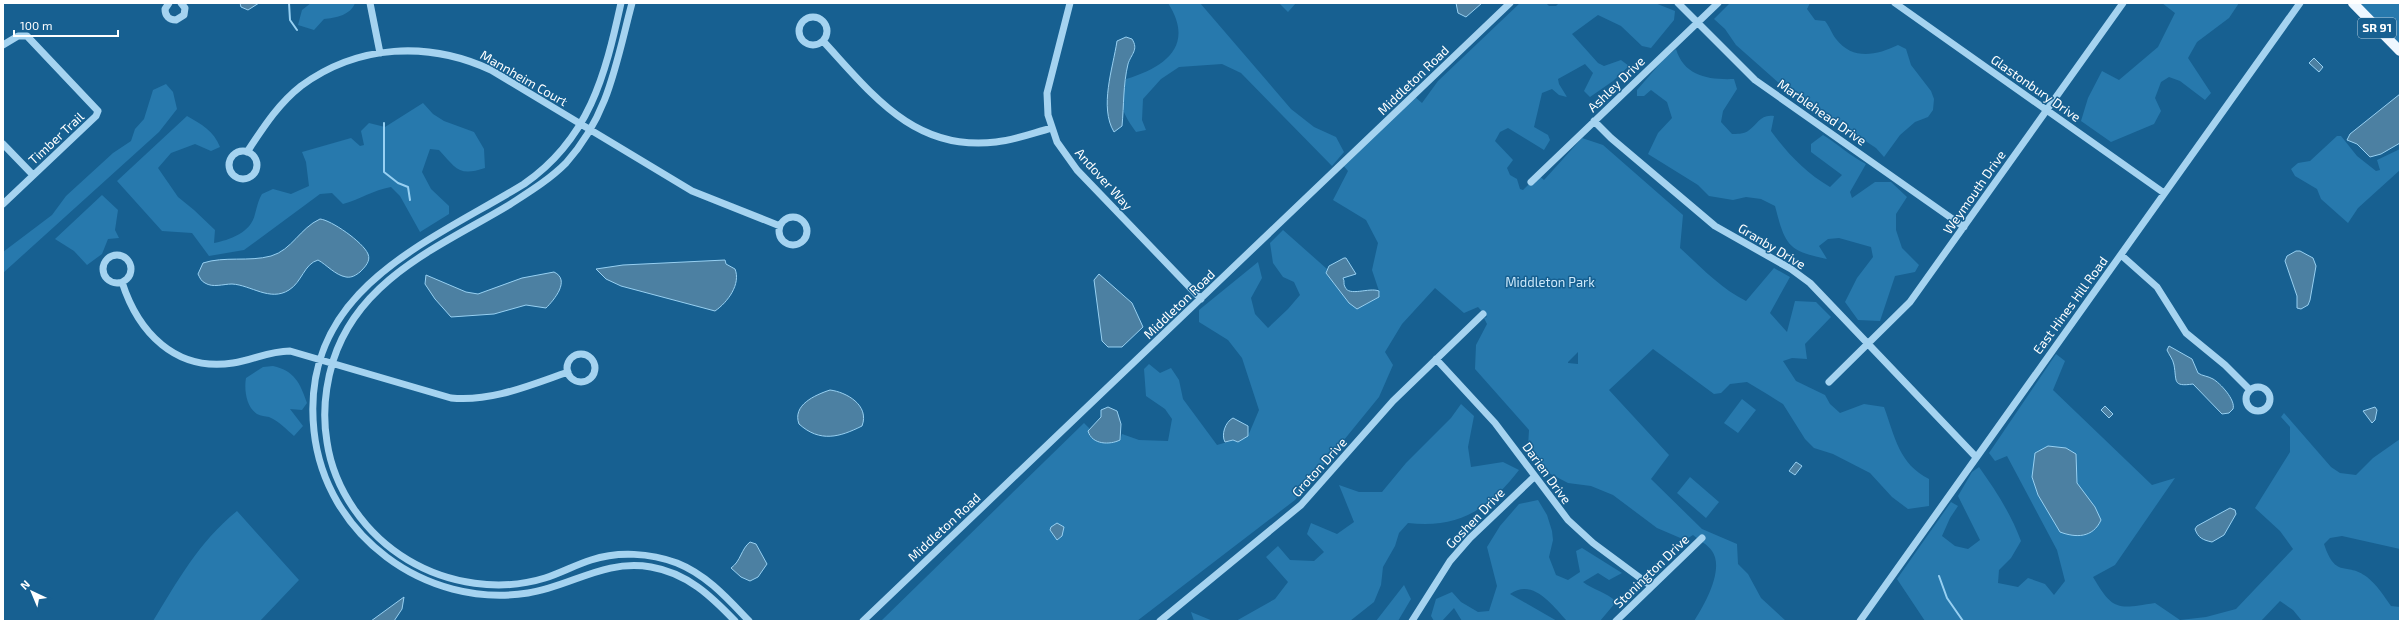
<svg xmlns="http://www.w3.org/2000/svg" width="2403" height="624" font-family="'Exo 2',sans-serif">
  <rect width="100%" height="100%" fill="#176091"/>
  <path fill="#2779ad" fill-rule="evenodd" d="M311,3H355C351,15 335,18 324,19L314,30L298,25L302,10Z
    M1168,3H1200L1291,109L1314,127L1336,137L1344,152L1332,166L1241,73L1222,64L1179,67L1161,79L1143,99L1142,120L1146,130L1136,132C1119,108 1121,107 1126,79C1166,67 1195,45 1168,3Z
    M1279,3H1296L1288,12Z
    M1520,3H1546L1549,6H1556L1559,3H1655L1675,11L1674,20L1651,48L1642,46L1621,26L1598,15L1572,34L1598,63L1604,66L1621,60L1629,66L1613,81L1590,97L1584,91L1593,73L1585,64L1558,79L1559,84L1567,97L1559,95L1552,89L1542,93L1534,127L1548,135L1550,140L1544,150L1508,128L1500,132L1495,141L1513,160L1507,168L1510,175L1517,179L1520,189L1523,190L1538,175L1544,180L1582,138L1603,145L1683,215L1680,248C1701,267 1720,288 1746,301L1774,268L1790,277L1770,313L1787,332L1795,301L1816,302L1831,317L1805,344L1807,359L1792,358L1783,361L1796,381L1825,395L1830,404L1840,413L1864,404L1884,407C1895,437 1899,464 1929,479V506L1908,509L1892,497L1870,473L1833,454L1814,448L1805,439L1783,404L1767,394L1747,382L1730,384L1721,393L1714,394L1653,349L1609,390L1669,455L1651,479L1702,529L1737,544L1738,564L1748,574L1761,598L1786,621H1694C1704,606 1725,569 1712,551C1708,545 1699,540 1693,535L1685,540L1657,528L1613,495L1591,486L1568,483L1547,472L1532,455L1528,447L1529,430L1475,369L1476,345L1487,324L1484,318L1487,317L1478,307L1464,313L1435,288L1402,324L1385,352L1393,365L1379,397L1295,500L1137,621H881L1084,423L1089,428V436L1097,441L1120,440L1122,434L1139,440L1168,441L1172,419L1165,409L1146,396L1144,369L1149,364L1160,373L1171,368L1179,380L1183,399L1217,445L1248,436L1259,410L1242,358L1228,340L1199,322V310L1258,262L1262,278L1251,298L1255,314L1268,328L1288,309L1300,295L1294,282L1283,277L1273,263L1270,243L1283,230L1327,269L1326,273L1349,303L1361,307L1379,297L1380,294L1372,270L1378,243L1366,220L1333,200L1348,171L1342,164L1414,96L1422,103L1438,81ZM1578,352V364L1568,363V362Z
    M1730,3H1810L1807,9L1815,20L1825,21C1830,27 1832,34 1836,39C1853,61 1877,55 1898,45L1906,49L1911,65L1931,91L1934,99L1933,110L1928,117L1915,122L1900,135L1884,157L1876,148L1781,85L1736,45L1725,29L1714,19Z
    M2162,3H2239L2229,18L2197,42L2188,58L2211,93L2205,100L2180,81L2169,77L2161,82L2155,98L2161,111L2154,124L2111,142L2081,121L2088,98L2102,71L2119,80L2158,47L2175,13Z
    M2357,3H2400V51Z
    M1676,49C1684,76 1708,80 1734,79L1737,89L1723,111L1721,122L1732,134C1736,134 1744,134 1748,131C1758,124 1760,114 1774,116L1771,131C1788,154 1805,172 1830,187L1842,175L1811,152V144L1823,135C1838,144 1850,156 1866,164L1850,192L1852,198L1875,182H1891L1907,197L1896,214V230L1902,248L1919,265L1915,272L1895,276L1880,321L1858,320L1845,302L1857,278L1873,257L1871,247L1839,238L1828,239L1819,246L1827,259C1787,251 1785,244 1775,206L1761,199L1746,197L1733,200L1709,196L1698,185L1648,154L1658,133L1672,118L1667,102L1651,90L1644,96H1637V90L1663,60Z
    M166,84L173,92L177,109L159,132L3,273V252L52,215L66,196L113,153L131,141L135,129L144,119L153,90Z
    M423,103L433,114L444,121L474,132L484,149L485,168C458,177 456,168 439,150L430,149L422,172L431,189L449,206V214L420,232L400,196L391,187C373,190 361,199 343,204L332,193L320,194L244,250L209,256L192,233L162,231L117,181L187,116C201,124 214,131 220,147L211,151L195,144L171,153L158,168L178,197L194,210L215,230L214,243C229,240 251,233 255,214C257,207 258,201 262,194L273,189L291,194L309,186L306,162L302,152L351,138L360,146L364,145L361,131L369,123L385,127Z
    M2337,136H2341L2357,156L2376,171L2380,170L2377,160L2400,149V170L2358,208L2348,223L2321,199L2317,189L2295,176L2291,169L2298,163L2310,161Z
    M102,195L118,210L115,230L119,238L108,239L102,254L87,265L74,251L55,239Z
    M2056,354L2065,361L2053,390L2152,485L2175,478L2115,565L2093,577C2113,611 2117,609 2155,603L2180,620L2206,617L2236,609L2293,549L2280,531L2255,508L2290,452V427L2281,417L2284,413L2331,467L2340,473L2356,475L2373,458L2400,439V549L2342,536L2330,538L2324,544C2336,580 2346,561 2367,577C2377,585 2384,596 2391,606L2400,607V621H2302L2293,610L2280,601L2261,621H1925L1897,579L1951,502L1958,506L1950,518L1942,536L1955,546L1968,549L1980,540L1958,496L1972,472L1979,467C1996,491 2011,514 2021,541L2011,558L1999,570L1998,583L2018,587L2028,578L2045,584L2054,595L2065,581L2057,550L2007,456L1995,461L1989,453Z
    M273,366C295,371 300,383 307,403L302,410L290,409L303,426L294,436C286,429 279,421 269,417C265,416 261,416 257,414C246,407 244,389 246,378L263,367Z
    M1742,399L1756,410L1738,433L1724,423Z
    M1461,404L1474,416L1468,447L1471,467L1503,462L1519,470C1489,509 1458,529 1408,523L1399,533L1395,546L1383,567L1381,585L1374,602L1350,621H1236L1275,599L1288,582L1266,557L1278,546L1290,560L1314,561L1324,552L1307,534L1311,523L1337,534L1354,522L1339,485L1359,492H1382L1406,463L1451,418Z
    M1690,477L1719,502L1706,518L1677,493Z
    M1538,500L1547,515L1552,531L1553,540L1549,557L1556,575L1568,580L1580,572L1576,551L1582,548L1622,573L1609,580L1598,573L1583,582C1593,590 1607,592 1616,602L1600,621H1567C1552,605 1533,578 1510,594L1557,621H1462L1454,608L1442,621H1434L1431,616L1436,599L1452,592L1461,602L1478,612L1489,611L1497,586L1487,547L1500,526L1519,504Z
    M237,511L299,580L260,621H153C179,579 198,543 237,511Z
    M1404,585L1411,599L1398,621H1376Z
    M1191,612L1213,621H1194Z"/>
  <path fill="#4c80a2" stroke="#97d0f2" d="M240,3H259L248,10L241,7Z
    M1456,3H1482L1466,17L1458,13Z
    M1126,37L1132,39C1139,50 1131,54 1128,64C1123,85 1124,105 1122,126L1114,132C1099,107 1113,68 1117,41Z
    M2314,58L2323,67L2319,72L2309,63Z
    M2400,94V143L2381,154L2370,157L2357,144L2347,140L2350,134Z
    M320,219C331,220 363,242 368,254C371,261 365,267 360,272C356,275 352,278 346,277C335,275 327,265 318,260C304,264 302,282 289,290C270,302 251,285 232,284C223,284 213,288 205,283C201,281 200,278 198,274L203,263C224,256 249,262 271,256C292,250 300,228 320,219Z
    M2296,251H2300L2313,258L2316,266L2310,300L2308,305L2301,309L2297,308V296L2285,261L2287,256Z
    M1344,258H1346L1356,274L1343,278C1345,281 1343,284 1345,287C1349,297 1369,287 1379,291V297L1357,309L1349,303L1326,273L1329,266Z
    M725,260L726,264L735,269C741,284 728,302 715,311L621,286L606,279L596,269L623,265Z
    M554,272C571,280 554,300 546,308L526,305L494,314L451,317L435,299L425,284L426,275L466,292L478,294L522,278Z
    M1099,274L1132,303L1143,327L1122,347H1108L1102,341L1094,280Z
    M2169,346L2192,359L2198,373C2202,376 2208,376 2213,379C2220,383 2236,400 2233,409L2229,413L2222,414L2193,384C2172,387 2177,381 2174,365C2173,359 2169,355 2167,350Z
    M830,390C846,392 870,405 862,426C840,437 820,443 799,424C792,405 815,395 830,390Z
    M2105,406L2113,414L2109,418L2101,410Z
    M1108,407L1117,411L1121,424L1120,440C1110,445 1092,445 1088,431L1101,417V410Z
    M2375,407L2377,410L2375,420L2372,423L2363,411Z
    M1233,418L1248,426V436L1238,442L1233,440L1225,442C1221,435 1225,422 1233,418Z
    M2048,446L2066,448L2076,454L2077,483L2095,507L2101,520C2093,538 2076,538 2060,532L2038,495L2032,477L2035,453Z
    M1796,462L1802,466L1795,475L1789,471Z
    M2230,508L2235,510L2236,514L2224,535L2212,542C2203,540 2198,538 2195,529L2197,526Z
    M1057,523L1064,527L1062,536L1057,540L1050,530L1051,527Z
    M750,542L756,544L767,564L758,577L750,581L741,577L731,568C741,561 741,549 750,542Z
    M404,597L402,609L394,621H371Z"/>
  <g fill="none" stroke-linecap="round" stroke-linejoin="round">
    <path stroke="#97d0f2" stroke-width="2" d="M289,3L290,20L297,30
      M384,123V172L398,183L408,187L410,200
      M1939,576L1947,598L1963,621"/>
    <path stroke="#a5d3f0" stroke-width="7" d="M169,3L165,9C165,16 169,20 176,20L184,15L185,8L181,3
      M370,3L380,53
      M621,3C605,76 589,139 524,184C426,244 299,290 314,431C325,535 425,609 528,593C572,586 604,559 651,567C687,573 711,596 735,621
      M632,3C616,63 609,115 566,163C549,180 529,192 509,205C441,246 359,278 333,361C325,388 322,413 327,442C334,490 366,535 408,560C448,584 500,592 545,578C561,573 575,565 591,560C618,551 650,553 677,563C707,575 728,599 749,621
      M1070,3L1047,93L1048,115L1057,142L1077,170L1201,299
      M1678,3L1755,80L1964,227
      M1895,3L2164,193
      M799 31a14 14 0 1 1 28 0a14 14 0 1 1-28 0Z
      M823,41C872,94 914,152 996,142C1015,140 1033,133 1052,128
      M3,45L18,36H27L98,111L96,116L3,204
      M1594,121L1611,138L1715,226L1791,269L1810,283L1976,457
      M3,144L33,175
      M229 165a14 14 0 1 1 28 0a14 14 0 1 1-28 0Z
      M247,152C263,128 278,104 301,86C358,44 429,41 491,70L692,191L780,226
      M1531,182L1718,3
      M779 231a14 14 0 1 1 28 0a14 14 0 1 1-28 0Z
      M2121,255L2157,287L2186,333L2225,365L2250,390
      M103 269a14 14 0 1 1 28 0a14 14 0 1 1-28 0Z
      M122,282C138,332 175,372 233,363C253,360 269,351 290,351L451,398C492,402 530,385 568,372
      M567 368a14 14 0 1 1 28 0a14 14 0 1 1-28 0Z
      M1436,359L1495,423L1568,520L1593,543L1651,586
      M1829,382L1910,302L2123,3
      M2246 399a12 12 0 1 1 24 0a12 12 0 1 1-24 0Z
      M863,621L1510,3
      M1160,621L1301,505L1393,401L1483,314
      M1412,621L1450,561L1470,538L1534,477
      M1616,621L1702,538
      M1860,621L2300,3"/>
    <path stroke="#eef7ff" stroke-width="10" d="M2353,3L2400,51"/>
  </g>
  <g text-anchor="middle" stroke-width="3" stroke-linejoin="round" paint-order="stroke">
    <rect fill="#176091" stroke="#b9cfde" stroke-width="1" x="2358" y="18" width="38" height="20" rx="3"/>
    <g font-size="12" font-weight="bold" fill="#fff">
      <text x="2377" y="32">SR 91</text>
    </g>
    <g font-size="13" fill="#fff" stroke="#176091">
      <text transform="translate(524 78) rotate(30)" y="5">Mannheim Court</text>
      <text transform="translate(1413 80) rotate(-44)" y="5">Middleton Road</text>
      <text transform="translate(1616 84) rotate(-44)" y="5">Ashley Drive</text>
      <text transform="translate(2036 88) rotate(35)" y="5">Glastonbury Drive</text>
      <text transform="translate(1822 112) rotate(35)" y="5">Marblehead Drive</text>
      <text transform="translate(56 138) rotate(-43)" y="5">Timber Trail</text>
      <text transform="translate(1104 179) rotate(48)" y="5">Andover Way</text>
      <text transform="translate(1974 192) rotate(-55)" y="5">Weymouth Drive</text>
      <text transform="translate(1772 246) rotate(31)" y="5">Granby Drive</text>
      <text transform="translate(1179 304) rotate(-44)" y="5">Middleton Road</text>
      <text transform="translate(2070 305) rotate(-54)" y="5">East Hines Hill Road</text>
      <text transform="translate(1319 467) rotate(-48)" y="5">Groton Drive</text>
      <text transform="translate(1547 473) rotate(54)" y="5">Darien Drive</text>
      <text transform="translate(1475 518) rotate(-46)" y="5">Goshen Drive</text>
      <text transform="translate(944 527) rotate(-43)" y="5">Middleton Road</text>
      <text transform="translate(1651 571) rotate(-44)" y="5">Stonington Drive</text>
    </g>
    <g font-size="13" fill="#cce9fb" stroke="#176091">
      <text x="1550" y="287">Middleton Park</text>
    </g>
  </g>
  <rect width="2403" height="624" fill="none" stroke="#ffffff" stroke-width="8"/>
  <g transform="translate(32 592) rotate(316)" stroke="#176091" stroke-width="3" paint-order="stroke">
  <path d="M0-3L7 15L0 10L-7 15Z" fill="#ffffff"/>
  <text y="-6" font-size="11" font-weight="bold" text-anchor="middle" fill="#ffffff">N</text>
  </g>
  <path d="M14 30v6h104v-6" fill="none" stroke="#ffffff" stroke-width="2"/>
  <text x="20" y="30" font-size="12" fill="#ffffff" stroke="#176091" stroke-width="3" paint-order="stroke">100 m</text>
</svg>
